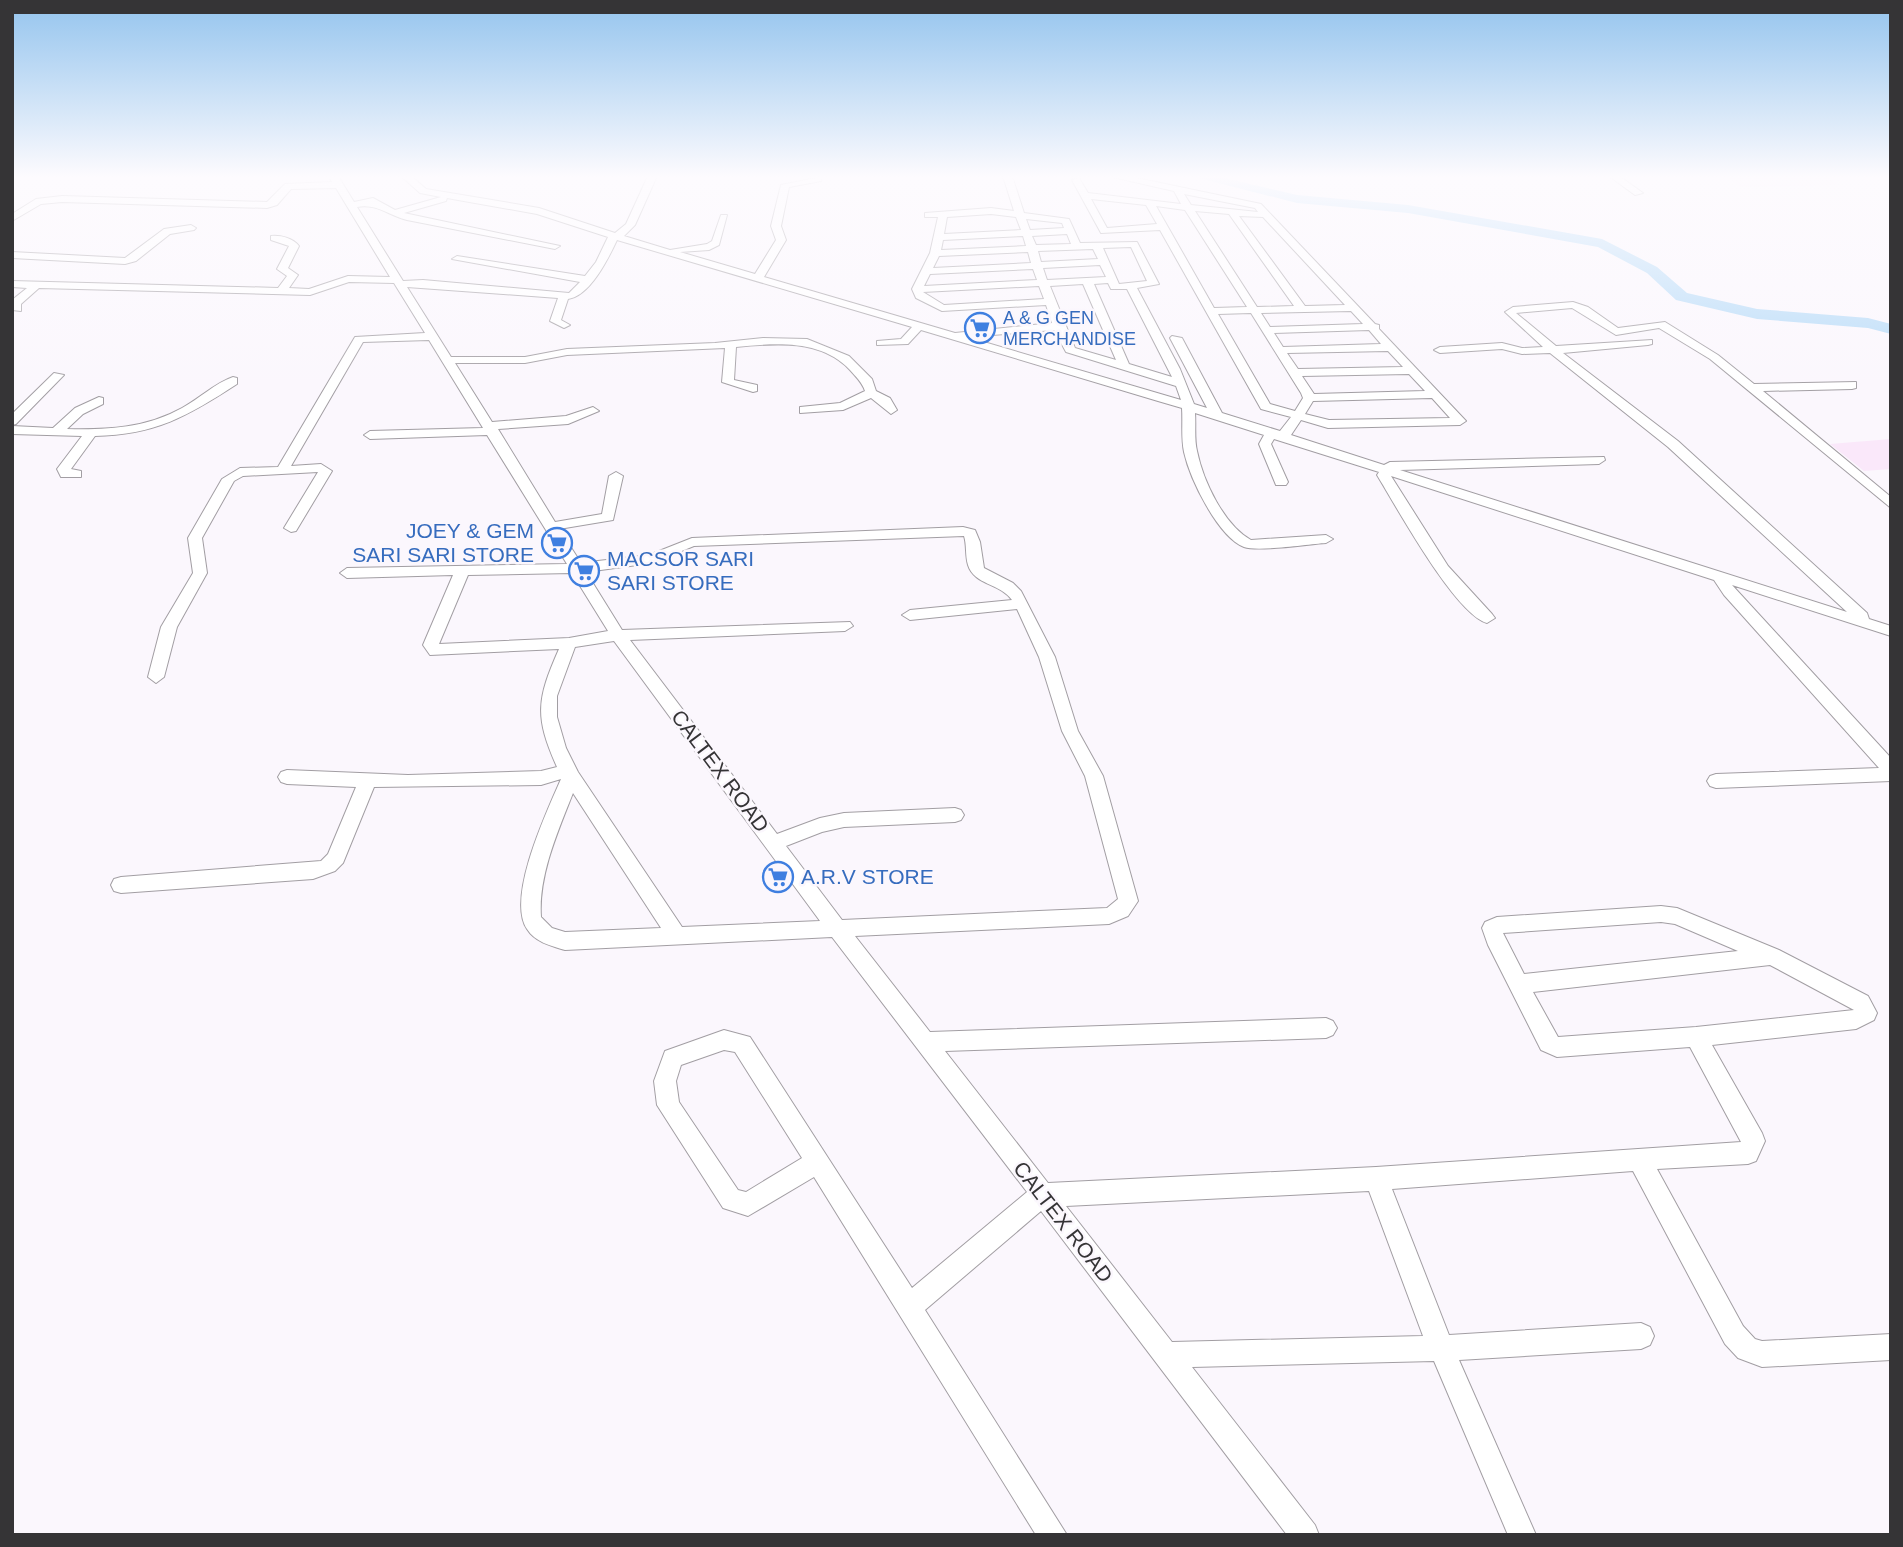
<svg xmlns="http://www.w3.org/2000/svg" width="1903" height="1547" font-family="Arial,sans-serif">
  <rect width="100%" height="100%" fill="#fbf7fd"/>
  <path fill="#fae8fa" d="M1725,176H1827L1839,185L1741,187Z
    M1891,439V469L1864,471L1830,444Z"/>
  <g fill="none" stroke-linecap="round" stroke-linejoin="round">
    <path fill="#b7dbf8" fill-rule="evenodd" d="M1191,176H1216L1297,195L1408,205L1602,239L1657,267L1687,293L1757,309L1868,318L1891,324V334L1868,328L1757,319L1676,300L1647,273L1598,247L1408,213L1297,203Z"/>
    <g stroke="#a29ea3" stroke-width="2">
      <path id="minor" d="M329,176H338L354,202L373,198L395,210L441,197L420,193L401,176H411L426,189L539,208L615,233L626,224L648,176H657L635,225L624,236L670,250L707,244L712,241L721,215H727L719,245L709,250L680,252L755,274L776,240L771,226L781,185L821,177V181L789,187L781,226L786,240L764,277L955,333L1052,323L1046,305L942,311L916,298L912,289L930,253L938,217H925V213L991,208L1014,211L1003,176H1012L1024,213L1069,219L1080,243L1137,242L1159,284L1137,288L1180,369L1194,404L1207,408L1170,338L1172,336L1182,338L1222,413L1280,431L1291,417L1261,409L1160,230L1101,233L1072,180L1079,178L1088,193L1181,204L1174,191L1108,176H1127L1261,204L1375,324L1379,325V329L1466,421L1460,425L1328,428L1301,420L1291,435L1384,465L1390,462L1604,457L1605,460L1599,464L1400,470L1847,612L1668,447L1550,353L1522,354L1502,349L1440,353L1434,350L1440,347L1502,343L1522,348L1543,347L1505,312L1513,307L1573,302L1588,307L1618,328L1665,322L1718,355L1754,384L1856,382V388L1852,389L1763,391L1891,497V508L1710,359L1659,328L1616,335L1572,308L1516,313L1556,346L1652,340V344L1648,345L1563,353L1678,441L1867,613L1869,619L1891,626V636L1732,585L1891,758V781L1716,788L1710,786L1707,781L1710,776L1716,774L1879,768L1724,595L1714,580L1391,476L1448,566L1492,614L1495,618L1487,623C1455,614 1396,506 1377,475L1379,472L1274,439L1271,444L1288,482L1286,485H1276L1259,444L1264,435L1195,413C1196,425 1194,439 1197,451C1203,481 1224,525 1251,540L1326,535L1333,539L1326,543C1309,544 1258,552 1244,547C1218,537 1190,479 1184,452C1181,438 1183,423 1182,408L1158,401L921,330L908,344L877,345V341L901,339L912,327L617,240C608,259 590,296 568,299L561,320L570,325L564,328L550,321L558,298L407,287L451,357H525L567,349L715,343L763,338L807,339L849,356L872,379L876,391L890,398L897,410L891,414L871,398L843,410L800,413V407L840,403L865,391C862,382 856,377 850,370C821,339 775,343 736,347L734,380L757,385V391L753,392L722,382L725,348L567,355L525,363H455L492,422L566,416L593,407L599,411L568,424L498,429L555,522L602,514L609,476L616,472L623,476L613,520L559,529L581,563L649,555L692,538L963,527L975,530L980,542L984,568L1013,583L1021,591L1055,657L1078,731L1103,776L1138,901L1128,916L1109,924L855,936L930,1032L1326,1018L1333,1021L1337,1028L1333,1035L1326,1038L945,1051L1048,1183L1376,1167L1741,1142L1690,1047L1557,1057L1541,1050L1488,945L1482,928L1485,922L1497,917L1661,906L1677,908L1779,950L1868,996L1877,1013L1874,1020L1856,1029L1712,1045L1762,1133L1765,1141L1756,1161L1748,1164L1657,1169L1743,1326L1755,1339L1762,1341L1891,1334V1360L1762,1367L1738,1358L1725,1344L1633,1171L1392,1189L1449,1335L1641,1323L1650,1327L1654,1336L1650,1345L1641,1349L1459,1360L1536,1535H1508L1434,1361L1192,1367L1315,1525L1319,1535H1287L1041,1211L925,1310L1067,1535H1036L814,1177L748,1216L723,1208L657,1105L654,1081L665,1051L724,1030L750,1037L912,1288L1027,1192L832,937L565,950C551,946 535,942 527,929C506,898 547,811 561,779L541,785L374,787L343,863L335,871L313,879L121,893L114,891L111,885L114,879L121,877L321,861L328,854L356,787L287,784L281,782L278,777L281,772L287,770L408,775L541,771L557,767C534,716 537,699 559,649L430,655L423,645L453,575L347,578L340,573L347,568L567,564L487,435L370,439L364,435L370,431L483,428L429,340L363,342L291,466L321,464L332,471L296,531L291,532L284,528L318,472L243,476L234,481L202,538L207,573L177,627L164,677L156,683L148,677L161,627L193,573L188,538L222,479L240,468L278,467L355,337L425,333L394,283L349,282L310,295L39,288L21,304V311L12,310V300L27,288L12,287V281L278,288L287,276L277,269L289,246L271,240V236C280,235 293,238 299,246L288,268L298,275L289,288L309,289L348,276L390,277L336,188L291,189L277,205L267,208L62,202L41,204L12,221V214L36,199L62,196L267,202L285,184L332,182ZM1184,194L1255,208L1258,212L1191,205ZM447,198L537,214L608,237L596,262L585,276L457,256L452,259L580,282L569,293L423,280L403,281L357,207C376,203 388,215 407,220L555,249L560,246L404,213L446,201ZM1091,199L1146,205L1157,224L1107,228ZM1156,206L1185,210L1247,307L1214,308ZM1195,211L1229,214L1294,306L1257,307ZM991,214L1016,217L1021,230L944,234L947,217ZM1239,216L1263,217L1345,305L1305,306ZM1026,219L1062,223L1064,228L1030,230ZM1067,234L1071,244L1036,245L1032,236ZM1023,236L1026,246L941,250L943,240ZM1131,247L1147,281L1119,284L1103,248ZM1093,249L1098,259L1041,262L1038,251ZM1028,252L1031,263L933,268L939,256ZM1100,265L1106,277L1047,280L1043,268ZM1033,269L1037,280L924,286L930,274ZM1108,283L1111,289H1127L1172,377L1129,364L1094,284ZM1083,284L1116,360L1075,348L1050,286ZM1039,286L1044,299L944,305L923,292ZM1351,311L1363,324L1270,327L1261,313ZM1251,313L1301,393L1303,398L1295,411L1270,404L1218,314ZM1054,330L1066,352L1176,386L1181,400L967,337ZM1369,330L1381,344L1283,347L1274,333ZM1388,351L1403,367L1298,369L1287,353ZM1409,374L1425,391L1314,394L1302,376ZM1432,398L1450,418L1329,420L1305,414L1313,401ZM964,536C967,545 965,555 968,565C974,585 1000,583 1012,600L910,610L902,615L910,620L1017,609L1039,657L1062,731L1085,776L1118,899L1107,908L842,920L786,846L822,832L844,827L955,822L961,820L964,815L961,810L955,808L844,813L820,818L777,834L630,640L845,631L853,626L850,622L622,630L586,572L652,563L694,546ZM572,573L608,631L569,638L439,644L468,575ZM614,641L820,921L682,927L578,772L566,748L557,717V696L575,647ZM573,793L661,928L565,932L552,928L541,917C538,876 558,831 573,793ZM1661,922L1675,924L1738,951L1524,974L1503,933ZM1770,965L1854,1010L1696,1027L1558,1037L1533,992ZM724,1050L735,1052L802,1158L746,1192L738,1190L679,1102L676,1081L681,1065ZM1369,1191L1423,1336L1172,1342L1066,1206Z
        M1609,176H1619L1643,193L1635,195Z
        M191,225L196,228L194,230L170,234L136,261L125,264L12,258V252L125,258L164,229Z
        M54,373L64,375L16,424L12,425V414Z
        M233,377L237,378V384C188,416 155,435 95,436L71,469L81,471V477H61L57,469L82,436L12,434V426L53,428L75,408L99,397L103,398V404L83,414L67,429C107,430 146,428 182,408C199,399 215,383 233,377Z"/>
    </g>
    <use href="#minor" fill="#fff" fill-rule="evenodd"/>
  </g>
  <linearGradient id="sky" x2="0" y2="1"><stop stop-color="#94c4ee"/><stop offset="0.45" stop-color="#fdfbfe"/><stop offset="1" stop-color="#fdfbfe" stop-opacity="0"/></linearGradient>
  <rect width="1903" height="393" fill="url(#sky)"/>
  <defs>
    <g id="supermarket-ring" transform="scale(1.575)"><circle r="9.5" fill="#fbf7fd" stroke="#3f7fe0" stroke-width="1.5"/><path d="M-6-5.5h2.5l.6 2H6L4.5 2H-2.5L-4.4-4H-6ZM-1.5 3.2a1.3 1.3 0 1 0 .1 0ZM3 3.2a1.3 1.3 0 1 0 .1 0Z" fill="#3f7fe0"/></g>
  </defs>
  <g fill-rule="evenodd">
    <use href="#supermarket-ring" x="980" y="328"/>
    <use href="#supermarket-ring" x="557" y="543"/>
    <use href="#supermarket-ring" x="584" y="571"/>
    <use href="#supermarket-ring" x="778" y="877"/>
  </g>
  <g text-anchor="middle" stroke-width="5" stroke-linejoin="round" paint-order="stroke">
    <g font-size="18" fill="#366cbe" stroke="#fbf7fd" text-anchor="start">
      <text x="1003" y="324">A &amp; G GEN<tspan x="1003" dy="21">MERCHANDISE</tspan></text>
    </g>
    <g font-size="21" fill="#366cbe" stroke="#fbf7fd" text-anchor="start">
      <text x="534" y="538" text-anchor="end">JOEY &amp; GEM<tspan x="534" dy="24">SARI SARI STORE</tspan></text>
      <text x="607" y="566">MACSOR SARI<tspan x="607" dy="24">SARI STORE</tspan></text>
      <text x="801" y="884">A.R.V STORE</text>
    </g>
    <g font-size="21" fill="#353436" stroke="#fbf7fd">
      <text transform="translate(720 771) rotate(53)" y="7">CALTEX ROAD</text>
      <text transform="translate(1063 1222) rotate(52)" y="7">CALTEX ROAD</text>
    </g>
  </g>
  <rect width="1903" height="1547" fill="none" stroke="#353436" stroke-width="28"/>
</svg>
